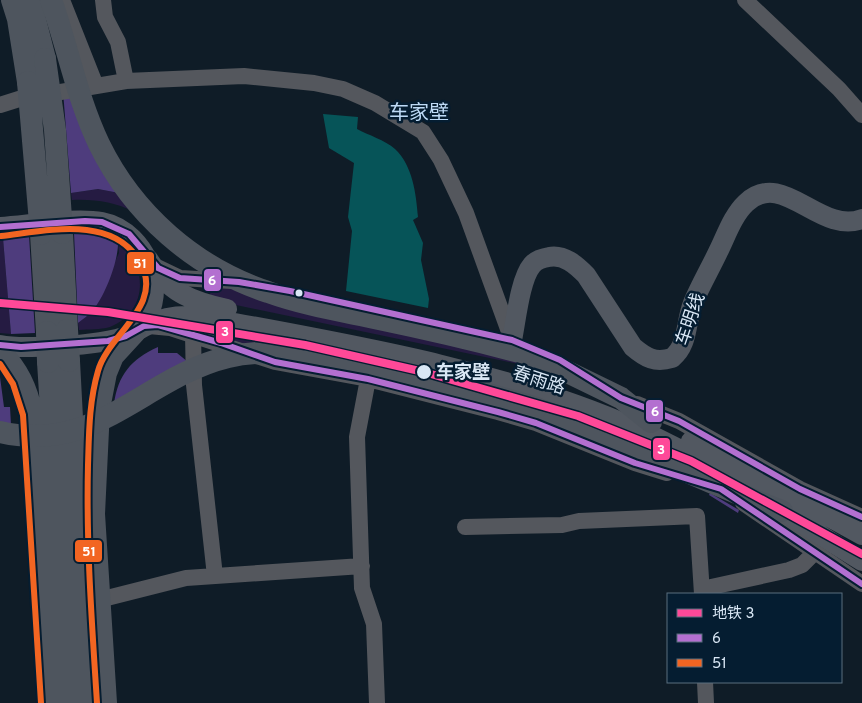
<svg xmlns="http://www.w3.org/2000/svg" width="862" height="703" font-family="Overpass,'Noto Sans SC',sans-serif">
  <rect width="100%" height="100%" fill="#0f1c27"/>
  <path fill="#251b42" d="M98,189L119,193L135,212C114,202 95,199 72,200L71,193Z
    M3,238L11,334L0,333V239Z
    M118,241C148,265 149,311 110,327C100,330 89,329 79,330L78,323L92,312L119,253Z
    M212,284L524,363L523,365L217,301L210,295Z
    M202,324L317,347L246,346L205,332L201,329Z"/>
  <path fill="#4e3c7d" d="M71,90L119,193L98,189L71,193L63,91Z
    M98,232L118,241C119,260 105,296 93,310C89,315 83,319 78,323L74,233Z
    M29,235L35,333L11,334L3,238Z
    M158,347V353H177L188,362L114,404C118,375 131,359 158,347Z
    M0,377L4,407H10L11,425L0,423Z
    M710,493L739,510L738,513L709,495Z"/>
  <path fill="#065458" d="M323,114L358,117L357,129C368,135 385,140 395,149C413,166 416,194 418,217L413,220L423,243L421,260L429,299L428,308L346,291L352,231L348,217L354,163L329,148Z"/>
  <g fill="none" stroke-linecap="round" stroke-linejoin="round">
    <path stroke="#54575d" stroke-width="16" d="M62,0L96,86
      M103,0L105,17L118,42L126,81
      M745,0L839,89L862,115
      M0,105L19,99L126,81L244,76L314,83L343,89L375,103L423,132L441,160L466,213L512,340
      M157,267L180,278L232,281
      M149,326L170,328L275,362L368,379L498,412L536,423L635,463L667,473
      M193,334L194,385L215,576
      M368,379L357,437L362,588L374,624L377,703
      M637,404L679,421L800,489L862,517
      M743,503L862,584
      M465,527L562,525L579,521L697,516L702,594
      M702,589L789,570L802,565L815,552
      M99,600L186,578L362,566
      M705,682L706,703"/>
    <path stroke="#525861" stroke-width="20" d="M0,227C29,225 75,217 102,222C149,231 174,301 134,332C117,346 22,350 0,345
      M148,259C168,292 190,301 227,309
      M135,332C157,318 176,314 202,317C349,344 501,369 637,429C717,464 788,516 862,561
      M512,340C516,321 520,279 532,265C536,260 543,258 549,257C564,254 576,265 586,275L633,347C646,358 655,363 672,358C689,344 685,323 693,303C700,286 710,269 718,252C726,236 733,215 746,203C783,168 819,235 862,219
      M691,441L862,535"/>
    <path stroke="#4e555e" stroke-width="22" d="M12,0L18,19L28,82
      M30,0L45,59
      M62,233L67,330
      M41,234L47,332
      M0,351C18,370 27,388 32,414L50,703
      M523,353L545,361L621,398L651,422
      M69,361L87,703
      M48,362L70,703
      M536,408C620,440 699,480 782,511
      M106,703L94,514L99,409L106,373L113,356L135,332"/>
    <path stroke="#4e555e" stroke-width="22" d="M51,0C68,48 77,98 99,144C133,214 195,268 268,292C304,305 342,311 379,319C427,329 475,340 523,353
      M45,59L55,130L62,233
      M28,82L41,234
      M67,330L69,361
      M47,332L48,362
      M0,432C95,455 145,377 228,357C278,346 326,358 375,368C430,379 483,391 536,408"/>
    <g stroke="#051d31" stroke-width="10">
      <path id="bus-1" d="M0,227L85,221L102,222L129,234L158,268L180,278L239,282L290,291L512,340L560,360L621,398L679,421L800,489L862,517
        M0,345L21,347L108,341L126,336L144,326L158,325L221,343L275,362L368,379L498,412L536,423L635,463L721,489L862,584"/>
    </g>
    <g stroke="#051d31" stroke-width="10">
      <path id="bus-2" d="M1,236C45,231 113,214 140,262C165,306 108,334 98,371C89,402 89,433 88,465C86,545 92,624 97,703
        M0,364L13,384L23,415L41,703"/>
    </g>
    <use href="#bus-1" stroke="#b36fd0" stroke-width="6"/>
    <use href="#bus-2" stroke="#f26522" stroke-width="6"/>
    <g stroke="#051d31" stroke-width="11">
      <path id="metro-1" d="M0,303L108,312L305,345L424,372L578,416L691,461L862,554"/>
    </g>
    <use href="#metro-1" stroke="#fe4998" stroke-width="8"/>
  </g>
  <g fill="#d9e7f5" stroke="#051d31" stroke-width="2">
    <circle cx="299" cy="293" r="4.5"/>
    <circle cx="424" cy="372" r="8"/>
  </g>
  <g text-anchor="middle" stroke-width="5" stroke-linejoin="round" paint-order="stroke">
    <g font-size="18" fill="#d9e7f5" stroke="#051d31">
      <text transform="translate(690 319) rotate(-71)" y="6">车明线</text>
      <text transform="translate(539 380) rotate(18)" y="6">春雨路</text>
    </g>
    <g font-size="18" font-weight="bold" fill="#d9e7f5" stroke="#051d31" text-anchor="start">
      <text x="436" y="378">车家壁</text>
    </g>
    <g font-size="20" fill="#bddaf6" stroke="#051d31">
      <text x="419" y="119">车家壁</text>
    </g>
  </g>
  <g stroke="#051d31" stroke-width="2">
    <rect x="126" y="251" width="29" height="24" rx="5" fill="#f26522"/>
    <rect x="203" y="268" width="19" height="24" rx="5" fill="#b36fd0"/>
    <rect x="215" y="320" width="19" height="24" rx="5" fill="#fe4998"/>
    <rect x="645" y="399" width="19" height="24" rx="5" fill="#b36fd0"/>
    <rect x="652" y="437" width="19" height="24" rx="5" fill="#fe4998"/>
    <rect x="74" y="539" width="29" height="24" rx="5" fill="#f26522"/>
  </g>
  <g font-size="14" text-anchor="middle" font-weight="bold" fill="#fff">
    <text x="140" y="268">51</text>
    <text x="212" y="285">6</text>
    <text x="225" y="336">3</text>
    <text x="655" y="416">6</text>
    <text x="661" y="454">3</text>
    <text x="89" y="556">51</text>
  </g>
  <rect x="667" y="593" width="175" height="90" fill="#051d31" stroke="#5a6e7f"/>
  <rect x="677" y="609" width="25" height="8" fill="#fe4998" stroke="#5a6e7f"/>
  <text x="712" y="618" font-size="15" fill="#d9e7f5">地铁 3</text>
  <rect x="677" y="634" width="25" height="8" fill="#b36fd0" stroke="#5a6e7f"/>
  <text x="712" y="643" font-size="15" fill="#d9e7f5">6</text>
  <rect x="677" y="659" width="25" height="8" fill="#f26522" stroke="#5a6e7f"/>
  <text x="712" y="668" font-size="15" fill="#d9e7f5">51</text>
</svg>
